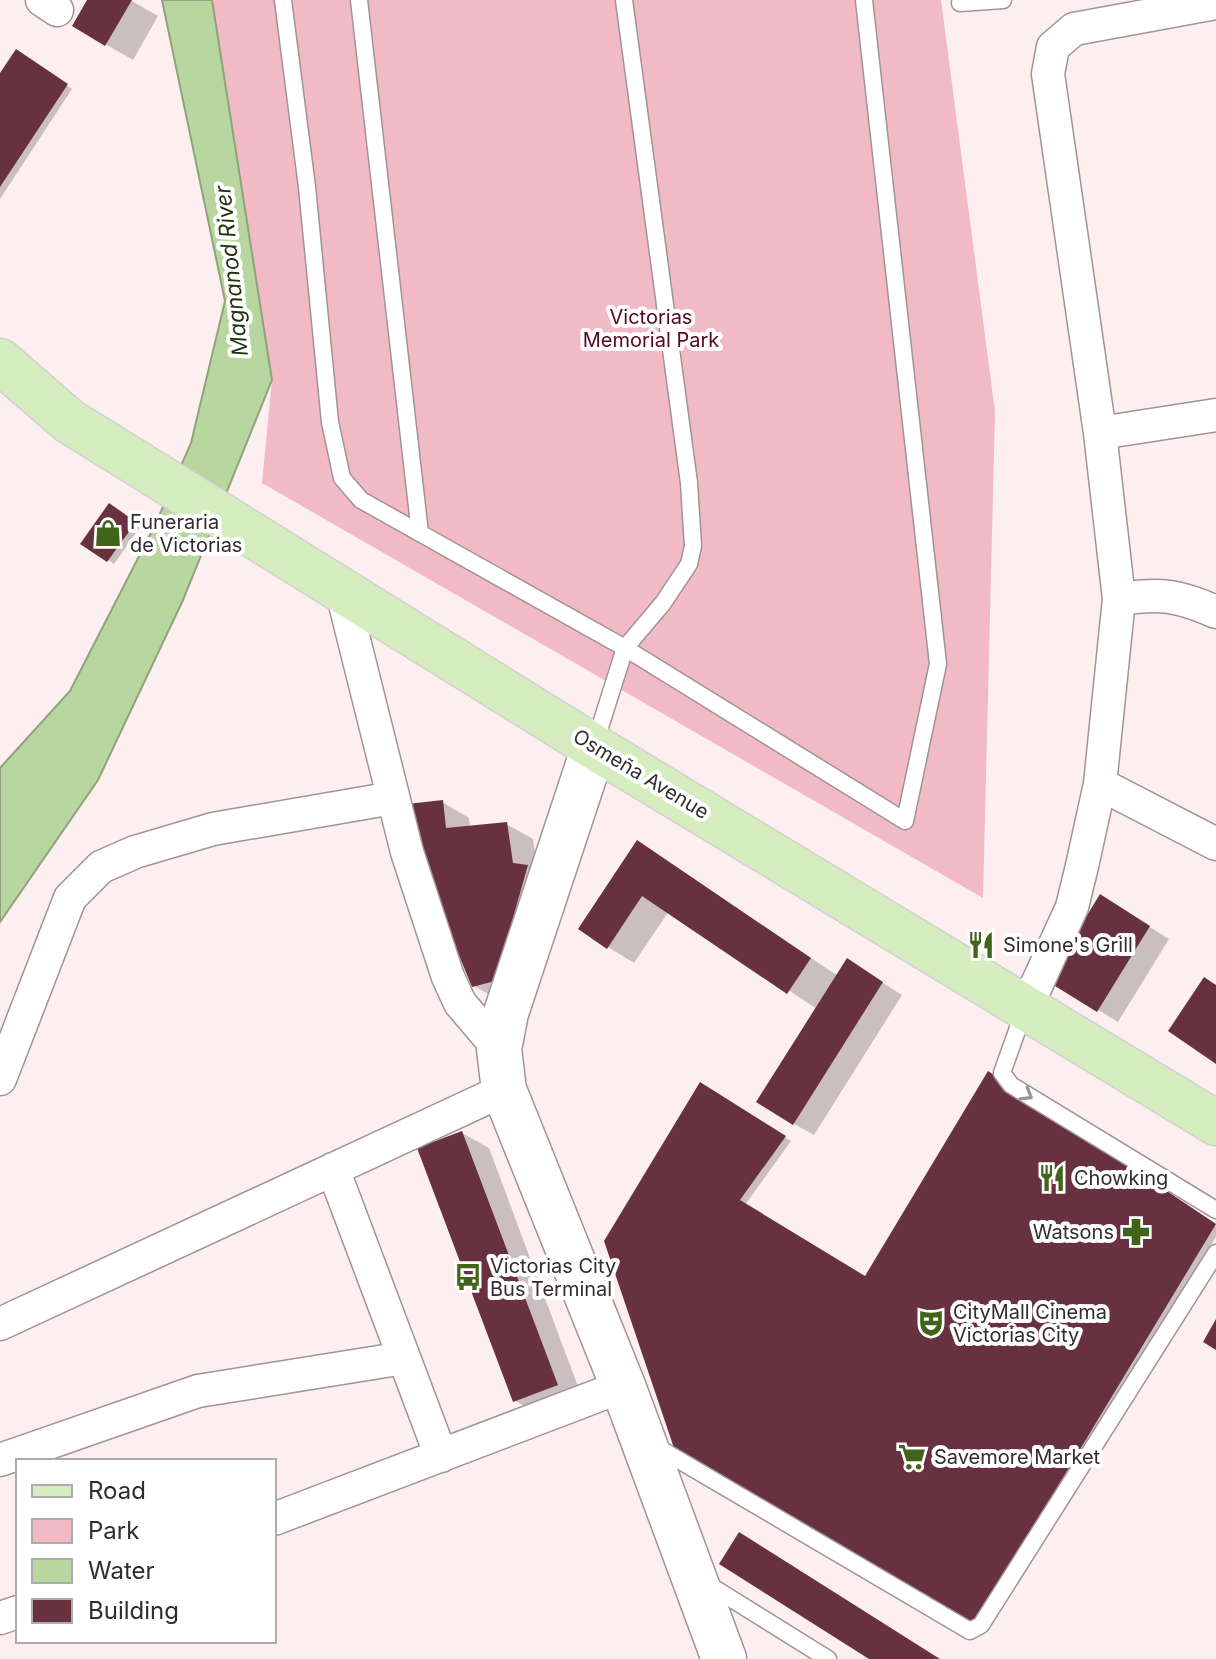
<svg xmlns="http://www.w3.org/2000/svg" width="1216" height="1659" font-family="Inter,sans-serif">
  <rect width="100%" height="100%" fill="#fdeef0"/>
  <path fill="#f1bac5" d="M212,0H941L995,412L983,898L262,483L272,380Z"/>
  <path fill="#b8d69f" stroke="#90a37d" stroke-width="2" d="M162,0H212L272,380L183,600L98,780L0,922V768L70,691L155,525L191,443L225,301Z"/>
  <path fill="#0003" d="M89,0H130L158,16L133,60L74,26Z
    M22,55L72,89L0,199V77Z
    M115,509L140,527L114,564L83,543Z
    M442,802L469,818L470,828L506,824L533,839L538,873L501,1001L474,986L418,851Z
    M638,843L838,976L867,973L902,995L814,1135L794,1124L817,1009L669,911L634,963L608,947Z
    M1121,909L1169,939L1118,1022L1049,980Z
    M994,1077L1216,1226V1237L981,1626L677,1450L701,1085L791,1141L745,1205L865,1279Z
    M462,1133L489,1148L583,1400L541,1416L514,1400Z"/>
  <path fill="#683140" d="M87,0H132L105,46L72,26Z
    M16,49L68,84L0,187V73Z
    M109,503L136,522L107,562L80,544Z
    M443,800L446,828L507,822L513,863L528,865L495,981L472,987L416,851L407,804Z
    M637,840L811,958L787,994L642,896L607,949L578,929Z
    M1100,894L1150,926L1097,1012L1047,981Z
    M847,958L883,982L793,1125L756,1102Z
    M1204,977L1216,985V1064L1168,1031Z
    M988,1071L1216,1224L974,1625L675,1451L604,1241L700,1082L786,1136L740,1200L865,1276Z
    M462,1131L558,1385L513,1402L417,1148Z
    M1216,1319V1350L1203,1342Z
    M739,1532L940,1659H869L719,1564Z"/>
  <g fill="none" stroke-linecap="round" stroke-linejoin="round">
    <g stroke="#a19396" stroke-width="19">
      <path id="lane" d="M283,0L307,187L330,422L342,478L361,500L625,648L905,821L938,664L864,0
        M359,0L420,533
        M960,3L1003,0
        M595,743L625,648L663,603L689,564L693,546L689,483L624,0
        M1024,1011L1002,1073L1011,1085L1216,1210
        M655,1446L970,1631L981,1625L1216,1253
        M706,1583L828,1659"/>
    </g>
    <g stroke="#a19396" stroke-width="35">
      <path id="street" d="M42,0L57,10
        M1100,433L1216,415
        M341,588L407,852L448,977L460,1003L499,1049
        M1119,599C1160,593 1178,595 1216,612
        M1100,784L1216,844
        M1027,1006L1072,907L1082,866L1100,784L1119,599L1100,433L1048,74L1053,47L1074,29L1216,3
        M0,1079L70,898L101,867L135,852L213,829L393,798
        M333,1169L441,1456
        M0,1324L504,1090
        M0,1460L198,1391L404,1358
        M274,1519L623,1386
        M0,1618L18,1612"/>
    </g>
    <g stroke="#a19396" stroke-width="47">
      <path id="secondary" d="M594,747L506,1013L499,1049L504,1090L623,1386L724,1659"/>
    </g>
    <g stroke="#d2d1d1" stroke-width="47">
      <path id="primary" d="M0,361L69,421L594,747L1216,1123"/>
    </g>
    <use href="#lane" stroke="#fff" stroke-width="16"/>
    <use href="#street" stroke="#fff" stroke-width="32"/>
    <use href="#secondary" stroke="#fff" stroke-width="44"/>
    <use href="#primary" stroke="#d6eebf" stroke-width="44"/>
  </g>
  <defs><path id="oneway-chevron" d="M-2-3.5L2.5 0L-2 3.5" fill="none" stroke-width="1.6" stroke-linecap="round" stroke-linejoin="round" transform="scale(2)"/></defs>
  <use stroke="#989696" href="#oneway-chevron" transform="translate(1027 1095) rotate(31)"/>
  <defs>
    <g id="shop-bare" transform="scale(2.16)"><path d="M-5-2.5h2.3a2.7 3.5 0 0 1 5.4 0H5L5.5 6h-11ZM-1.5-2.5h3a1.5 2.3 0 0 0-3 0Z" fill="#42631a" stroke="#fff" stroke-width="2.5" paint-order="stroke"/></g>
    <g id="restaurant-bare" transform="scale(2.16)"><path d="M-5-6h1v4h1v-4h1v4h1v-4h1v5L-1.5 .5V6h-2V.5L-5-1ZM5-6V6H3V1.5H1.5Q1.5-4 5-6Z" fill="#42631a" stroke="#fff" stroke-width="2.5" paint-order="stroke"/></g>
    <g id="pharmacy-bare" transform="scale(2.16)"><path d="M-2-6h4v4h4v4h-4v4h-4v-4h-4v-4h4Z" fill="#42631a" stroke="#fff" stroke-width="2.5" paint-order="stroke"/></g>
    <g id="bus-bare" transform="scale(2.16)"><path d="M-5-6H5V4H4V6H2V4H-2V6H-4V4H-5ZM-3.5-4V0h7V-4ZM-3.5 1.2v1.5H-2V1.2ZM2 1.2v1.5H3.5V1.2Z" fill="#42631a" stroke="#fff" stroke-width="2.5" paint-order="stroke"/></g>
    <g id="theatre-bare" transform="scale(2.16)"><path d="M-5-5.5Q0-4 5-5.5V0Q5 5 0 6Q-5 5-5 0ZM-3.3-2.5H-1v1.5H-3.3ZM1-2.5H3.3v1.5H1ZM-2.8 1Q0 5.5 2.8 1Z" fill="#42631a" stroke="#fff" stroke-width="2.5" paint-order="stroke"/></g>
    <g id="supermarket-bare" transform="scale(2.16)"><path d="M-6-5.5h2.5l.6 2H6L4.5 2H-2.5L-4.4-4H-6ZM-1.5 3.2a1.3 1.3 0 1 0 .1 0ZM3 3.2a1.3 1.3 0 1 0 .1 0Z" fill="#42631a" stroke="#fff" stroke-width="2.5" paint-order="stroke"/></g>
  </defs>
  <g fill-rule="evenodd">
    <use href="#shop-bare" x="108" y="533"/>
    <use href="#restaurant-bare" x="981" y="945"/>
    <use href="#restaurant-bare" x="1052" y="1178"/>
    <use href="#pharmacy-bare" x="1136" y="1232"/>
    <use href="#bus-bare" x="468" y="1277"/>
    <use href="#theatre-bare" x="931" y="1323"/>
    <use href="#supermarket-bare" x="912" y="1457"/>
  </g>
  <g text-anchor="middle" stroke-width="8" stroke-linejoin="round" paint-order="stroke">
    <g font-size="20" fill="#550625" stroke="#fff">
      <text x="651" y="324">Victorias<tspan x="651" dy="23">Memorial Park</tspan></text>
    </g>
    <g font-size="20" fill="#322c2e" stroke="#fff" text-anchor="start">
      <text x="130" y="529">Funeraria<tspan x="130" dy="23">de Victorias</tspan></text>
      <text x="1003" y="952">Simone's Grill</text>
      <text x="1074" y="1185">Chowking</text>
      <text x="1114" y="1239" text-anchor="end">Watsons</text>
      <text x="490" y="1273">Victorias City<tspan x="490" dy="23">Bus Terminal</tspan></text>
      <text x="953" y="1319">CityMall Cinema<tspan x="953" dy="23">Victorias City</tspan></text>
      <text x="934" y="1464">Savemore Market</text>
    </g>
    <g font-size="20" fill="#322c2e" stroke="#fff">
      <text transform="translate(641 774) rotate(31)" y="7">Osmeña Avenue</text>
    </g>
    <g font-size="22" font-style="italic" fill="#21330c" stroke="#fff">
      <text transform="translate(231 271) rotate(-96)" y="8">Magnanod River</text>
    </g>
  </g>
  <rect x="16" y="1459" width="260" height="184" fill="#ffffff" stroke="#adabab" stroke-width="2"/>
  <rect x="32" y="1485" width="40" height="12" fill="#d6eebf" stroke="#adabab" stroke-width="2"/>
  <text x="88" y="1499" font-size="24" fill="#322c2e">Road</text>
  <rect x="32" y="1519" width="40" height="24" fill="#f1bac5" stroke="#adabab" stroke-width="2"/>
  <text x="88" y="1539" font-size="24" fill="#322c2e">Park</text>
  <rect x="32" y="1559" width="40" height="24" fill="#b8d69f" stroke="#adabab" stroke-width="2"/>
  <text x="88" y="1579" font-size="24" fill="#322c2e">Water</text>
  <rect x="32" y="1599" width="40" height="24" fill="#683140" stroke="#adabab" stroke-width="2"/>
  <text x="88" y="1619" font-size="24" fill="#322c2e">Building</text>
</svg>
